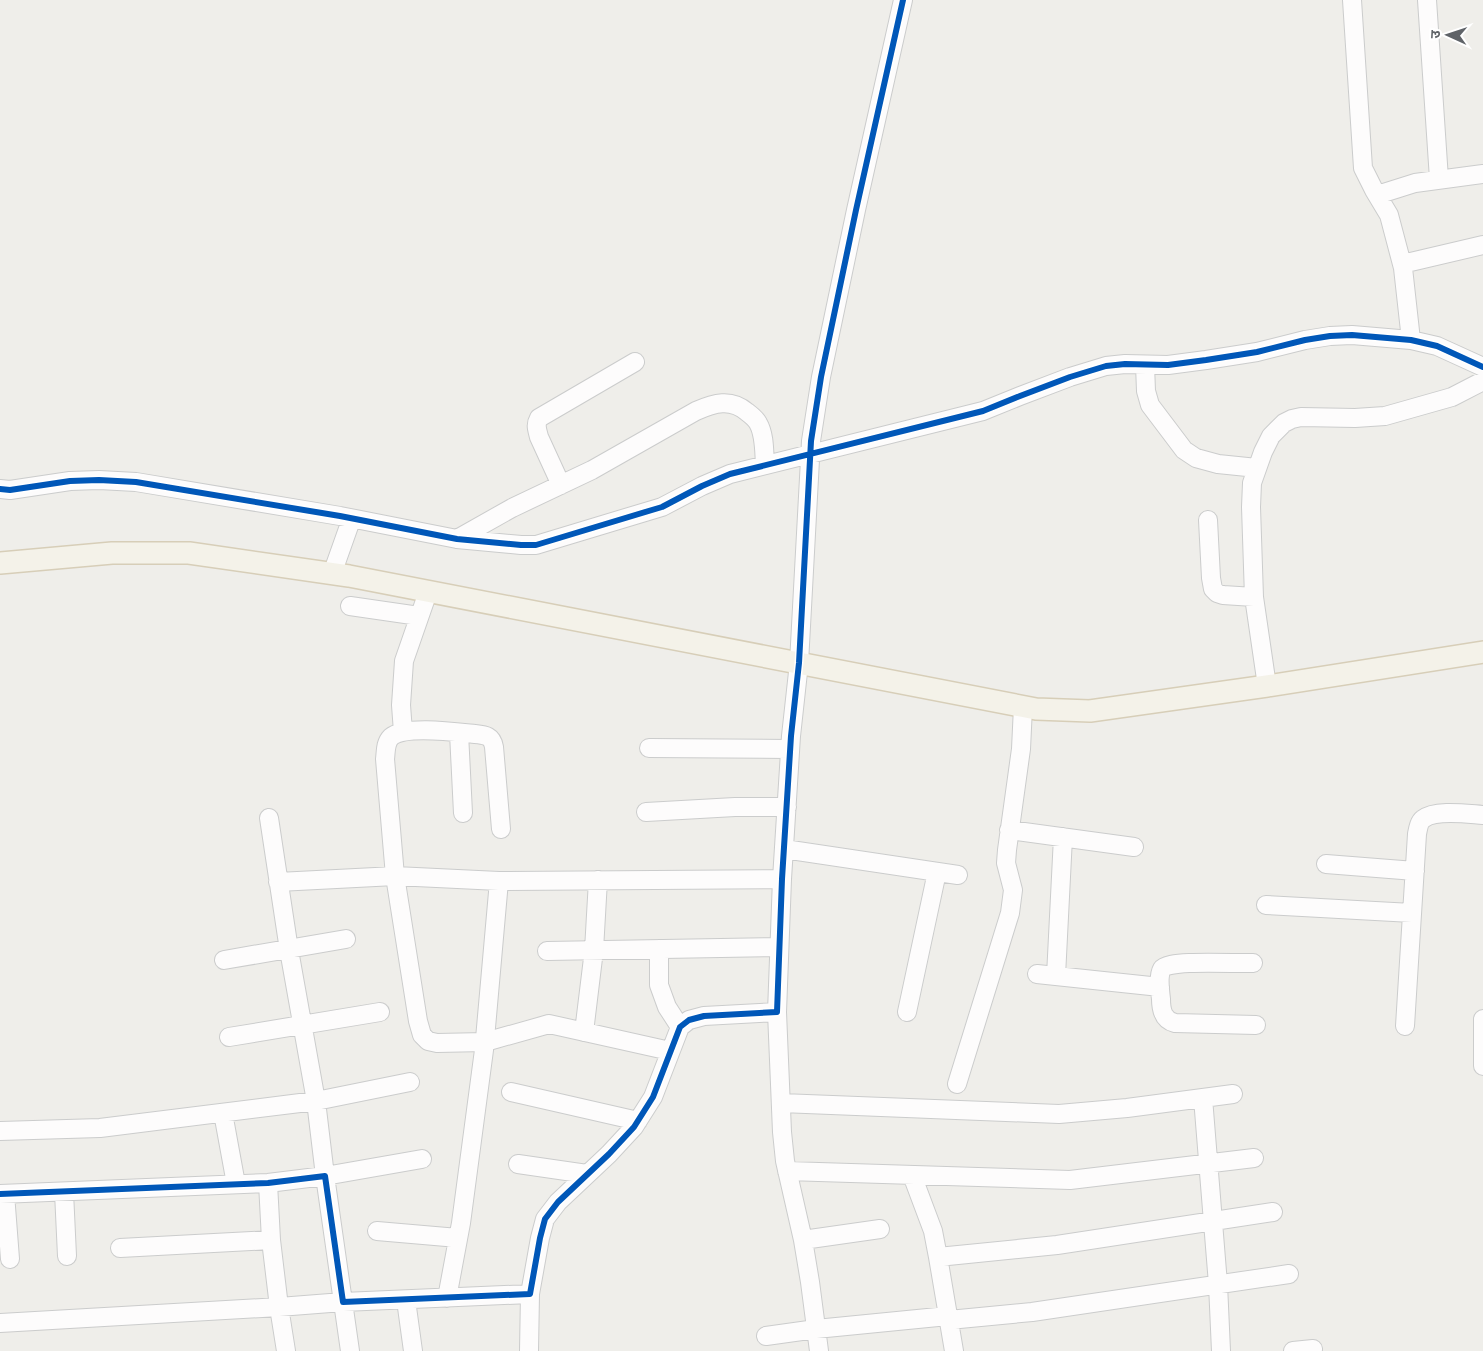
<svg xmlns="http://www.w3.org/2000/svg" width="1483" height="1351" font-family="Barlow,'Noto Sans Devanagari',sans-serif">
  <rect width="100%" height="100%" fill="#efeeea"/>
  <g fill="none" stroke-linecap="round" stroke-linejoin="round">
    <g stroke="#cbcccc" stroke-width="20">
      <path id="minor" d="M1352,0L1363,168L1374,190L1389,215L1403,268L1411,340
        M1427,0L1439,179
        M1377,195L1415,183L1483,174
        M1402,264L1483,245
        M1145,365L1146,391L1150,405L1184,450L1196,458L1218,464L1257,468
        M561,485L539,437C537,429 535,425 539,418L635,362
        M0,489L10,490L70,481L99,480L136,482L340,516L457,539L521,545H536L662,507L702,486L730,474L983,411L1020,396L1070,377L1106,366L1125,364L1168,365L1206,360L1257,352L1305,340L1330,336L1352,335L1411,340L1437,346L1483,367
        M1208,520L1211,578L1213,589L1217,593L1223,595L1254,597
        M457,539L512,508L592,470L696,411C714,403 731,398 747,412C751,415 756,419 758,423C765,435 764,452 765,465
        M332,574L349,526
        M350,606L419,616
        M1267,686L1254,597L1251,507L1252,483L1263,452L1271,436L1284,423L1292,419L1301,417L1355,418L1385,416L1452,397L1483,381
        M403,732L401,705L404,661L428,592
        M459,733L463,813
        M649,748L790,749
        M646,812L735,807H787
        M269,818L289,950L316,1101L325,1176L422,1159
        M501,829L494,747C492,736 486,735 475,734C456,732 405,725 391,737C385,743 386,752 385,759L395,876L418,1021L422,1035L428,1041L437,1043L485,1042L549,1024L670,1051
        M1009,830L1134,847
        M784,849L958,875
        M1326,864L1415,871
        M278,882L395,876L499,881L782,879
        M1266,905L1412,913
        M659,949V985L667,1007L680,1027
        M547,951L779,947
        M224,960L346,939
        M1253,963C1239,964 1168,959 1162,969C1158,976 1160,991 1161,999C1161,1010 1163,1020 1175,1023L1256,1025
        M1037,974L1160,987
        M1056,976L1063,837
        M777,1012L782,1132L785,1161L803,1240L810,1282L819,1351
        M907,1012L937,872
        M1483,1019V1066
        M1405,1026L1417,834C1418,829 1419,822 1423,819C1435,809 1468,814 1483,815
        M584,1032L594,950L598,880
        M229,1037L380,1012
        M957,1084L1010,913L1013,890L1006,863L1007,850L1021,749L1023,707
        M511,1092L638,1121
        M1203,1098L1218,1284L1221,1351
        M781,1103L1059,1114L1127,1108L1233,1094
        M223,1113L236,1184
        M0,1131L100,1128L316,1101L410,1082
        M518,1164L587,1174
        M787,1171L1070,1180L1254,1158
        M912,1175L933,1231L938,1257L954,1351
        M268,1183L271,1240L279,1307L286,1351
        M64,1192L67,1256
        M0,1194L268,1183L325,1176L343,1302L530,1294L540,1238L545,1219L558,1202L609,1154L634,1127L653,1097L680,1027L689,1020L704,1016L777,1012L782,879L791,736L799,663L811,441L821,377L856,210L903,0
        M5,1194L10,1259
        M377,1231L458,1238
        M803,1240L880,1229
        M120,1248L271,1240
        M938,1257L1057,1245L1273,1212
        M447,1298L461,1223L484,1050L499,881
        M406,1300L413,1351
        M949,1320L1032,1312L1289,1274
        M0,1323L279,1307L343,1302L350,1351
        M766,1336L816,1329L948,1316
        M529,1351L530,1294
        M1293,1351L1313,1349"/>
    </g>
    <g stroke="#d7ceb8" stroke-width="24">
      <path id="major" d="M0,563L112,553H189L349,576L1036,709L1090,711L1267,686L1483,652"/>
    </g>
    <use href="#minor" stroke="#fdfcfc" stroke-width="18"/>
    <use href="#major" stroke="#f4f2e9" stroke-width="21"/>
    <g stroke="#fff" stroke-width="9">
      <path id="cycleway" d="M0,489L10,490L70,481L99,480L136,482L340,516L457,539L521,545H536L662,507L702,486L730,474L983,411L1020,396L1070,377L1106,366L1125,364L1168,365L1206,360L1257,352L1305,340L1330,336L1352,335L1411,340L1437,346L1483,367
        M0,1194L268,1183L325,1176L343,1302L530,1294L540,1238L545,1219L558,1202L609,1154L634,1127L653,1097L680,1027L689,1020L704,1016L777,1012L782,879L791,736L799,663L811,441L821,377L856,210L903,0"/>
    </g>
    <use href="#cycleway" stroke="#0057b8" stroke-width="6"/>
  </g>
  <g transform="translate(1448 35) rotate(273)" stroke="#ffffff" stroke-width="4" paint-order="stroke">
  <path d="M0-4L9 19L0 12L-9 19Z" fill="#5f6368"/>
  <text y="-8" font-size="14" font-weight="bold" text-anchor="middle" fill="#5f6368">उ</text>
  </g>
</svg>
